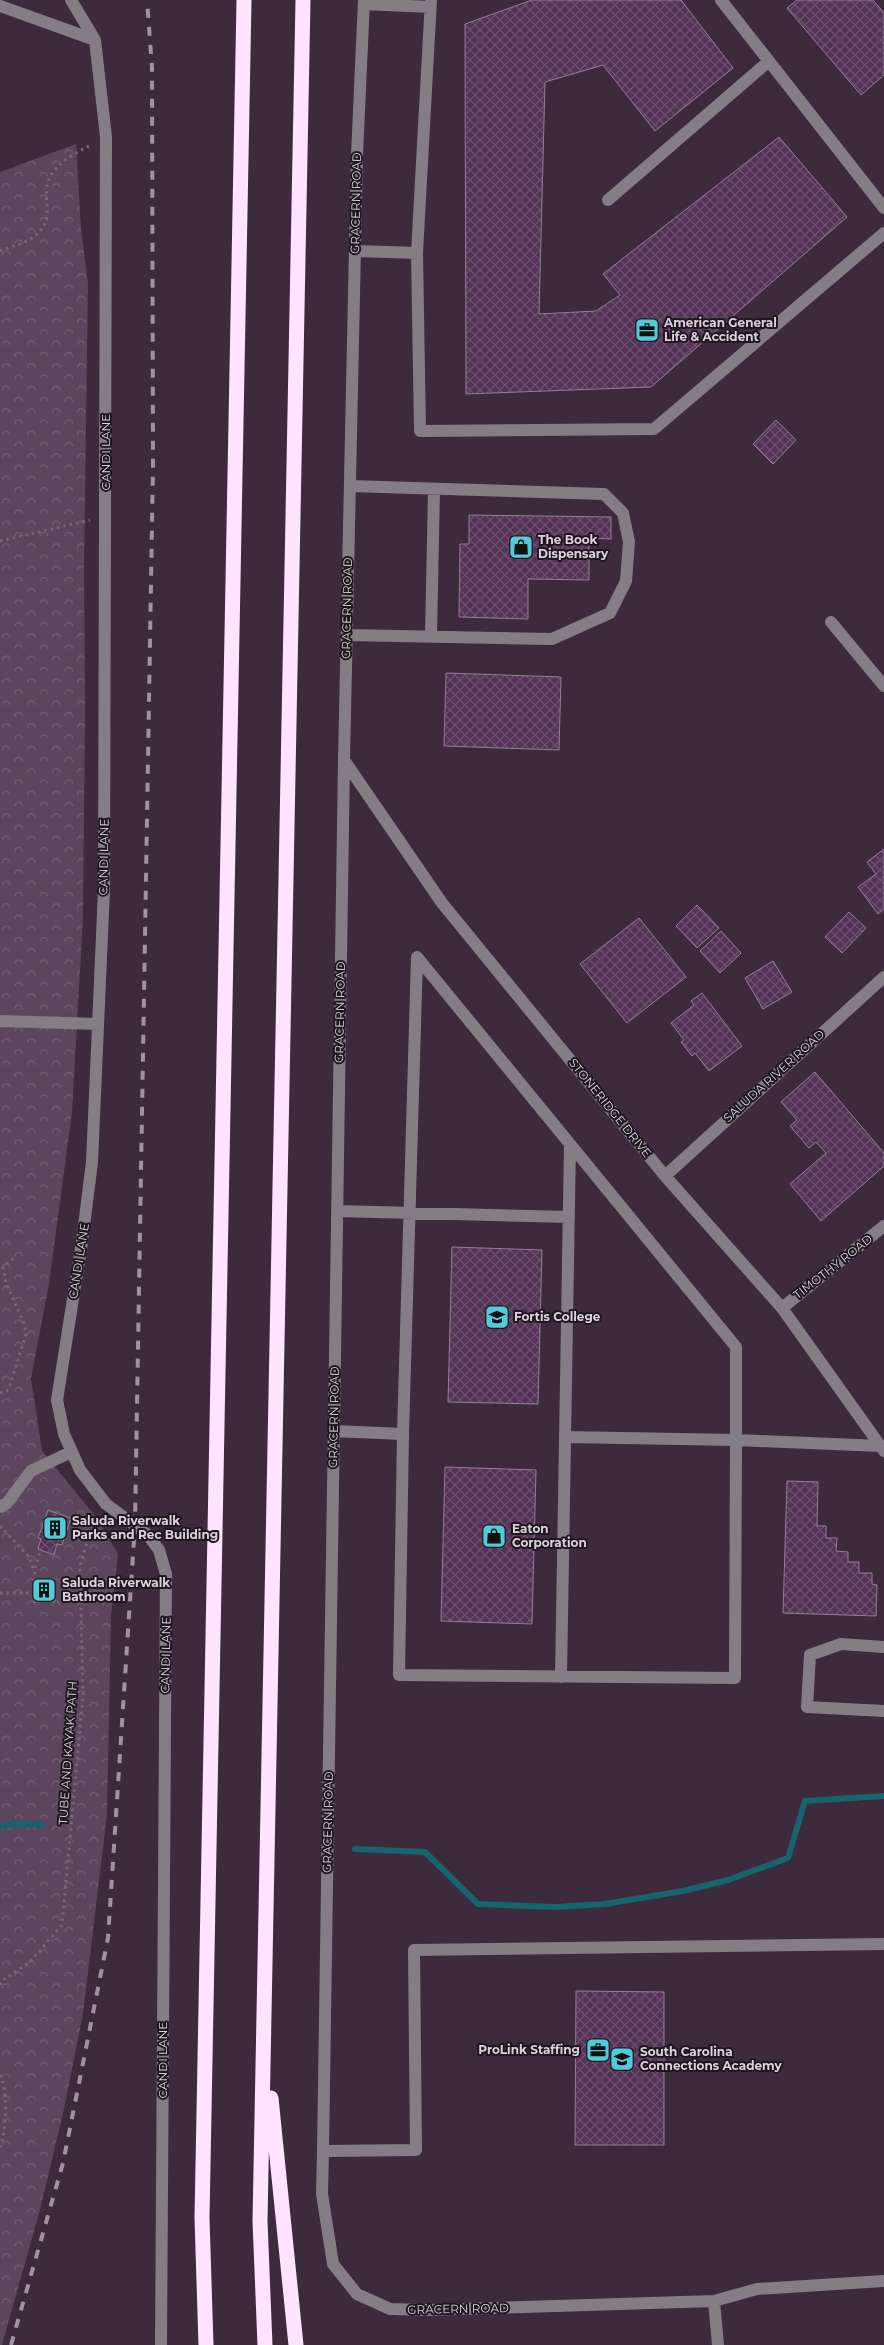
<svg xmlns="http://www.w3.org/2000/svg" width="884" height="2345" font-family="Montserrat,sans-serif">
  <defs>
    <pattern id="park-crowns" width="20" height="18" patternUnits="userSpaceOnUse" patternTransform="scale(1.25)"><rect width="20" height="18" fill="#5c465d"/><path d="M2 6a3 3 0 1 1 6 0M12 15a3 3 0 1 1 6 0" fill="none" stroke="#736074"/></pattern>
    <pattern id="building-cross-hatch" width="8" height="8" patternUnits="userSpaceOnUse" patternTransform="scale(1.25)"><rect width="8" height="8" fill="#553356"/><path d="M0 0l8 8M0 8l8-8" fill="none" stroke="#6d506e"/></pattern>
  </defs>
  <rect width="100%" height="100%" fill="#3d2a3d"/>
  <path fill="url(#park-crowns)" d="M76,144L81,228L88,284L84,566L85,712L83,917L72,1112L49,1284L31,1378L42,1451L96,1517L118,1554L111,1615L107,1814L83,2014L64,2109L40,2210L2,2345H0V172Z"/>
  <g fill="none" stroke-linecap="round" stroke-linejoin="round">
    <path stroke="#14656d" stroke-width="6" d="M0,1826L14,1824L42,1825
      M355,1849L425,1852L478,1904L554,1907L605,1904L683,1891L728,1880L788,1858L805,1801L884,1796"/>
  </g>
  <path fill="url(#building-cross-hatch)" stroke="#957e95" d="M532,0H681L733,68L655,131L603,65L545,82L539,314L596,311L620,295L603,274L779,137L847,217L651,387L466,394L465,24Z
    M797,0H873L884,13V75L861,95L787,8Z
    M776,420L796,440L773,464L753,444Z
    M469,515L611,517V539L589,538V580L528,579V619L459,617L460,544H469Z
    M446,673L561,677L559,750L444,746Z
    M884,849V909L878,914L858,887L876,874L867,862Z
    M697,905L719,928L697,948L676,926Z
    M849,912L866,928L842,953L825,937Z
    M639,918L686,977L627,1023L580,964Z
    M721,931L741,953L720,973L700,951Z
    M773,961L792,992L763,1009L745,978Z
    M702,993L742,1046L709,1071L695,1053L692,1056L681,1042L684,1040L671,1023L694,1005L691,1001Z
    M815,1072L884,1153V1166L821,1221L790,1184L826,1153L816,1142L809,1148L790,1126L797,1120L781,1102Z
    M452,1247L542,1250L538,1404L448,1402Z
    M445,1467L536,1470L532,1624L441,1621Z
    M787,1481L818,1482L817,1526H826V1538H837L836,1551L848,1552V1562H859V1573H872V1584L877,1585L876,1616L783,1613Z
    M48,1510L71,1518L62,1545L57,1544L54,1555L38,1549L41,1539L38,1538Z
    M53,1579L55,1601L34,1602L33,1580Z
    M576,1991L664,1992V2145H575Z"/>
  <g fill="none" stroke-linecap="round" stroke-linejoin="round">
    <path stroke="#786778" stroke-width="3" stroke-dasharray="2.5 4" stroke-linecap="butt" d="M0,251C10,247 23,244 32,238C60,219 38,197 51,175C59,162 77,152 91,145
      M0,541L90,520
      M0,1393L7,1391L10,1385L26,1334L24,1323L6,1283L3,1267L16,1256
      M0,1526L30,1558L35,1574
      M35,1568L40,1552
      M0,1593H30
      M0,1985L3,1980L30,1962L62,1925L83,1696L80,1566L95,1515
      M0,2075C8,2091 7,2130 0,2147"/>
    <path stroke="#867c86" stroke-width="12" d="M71,0L95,40L106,137L104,890L92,1162L82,1242L57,1400L64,1434L80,1470L106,1504L148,1535L159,1550L166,1574L161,2345
      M364,0L357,155L344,760L323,2151L322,2194L333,2264L357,2294L390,2309L427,2310L714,2301L757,2289L884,2281
      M431,0L417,253L420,431L654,429L884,233
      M721,0L884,208
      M364,4L430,7
      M0,6L95,40
      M608,200L769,61
      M355,251L417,253
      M831,622L884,686
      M347,635L552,639L610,613L626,581L629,542L623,513L604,494L350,486
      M431,636L434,489
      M344,760L442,903L665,1176L782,1308L884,1451
      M0,1021L98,1024
      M665,1176L884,977
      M337,1211L569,1217
      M782,1308L884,1226
      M334,1431L403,1434L417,957L736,1347V1440L881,1446
      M403,1434L399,1675L735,1678L736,1440L565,1437
      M0,1507L7,1503L31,1471L71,1452
      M884,1647L841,1644L810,1655L807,1707L884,1711
      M561,1677L570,1144
      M323,2151L416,2150L414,1950L884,1944
      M714,2301L718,2345"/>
    <path stroke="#fee4fe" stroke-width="15" d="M271,2098L296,2345
      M206,2345L202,2218L244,0
      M265,2345L260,2221L303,0"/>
    <path stroke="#a192a1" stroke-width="4" stroke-dasharray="9 9" stroke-linecap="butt" d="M11,2345L63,2163L108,1938L135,1524L153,466L152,67L147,0"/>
  </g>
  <defs>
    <g id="office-square" transform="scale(1.25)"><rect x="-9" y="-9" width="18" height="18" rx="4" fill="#52cbd8" stroke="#1f161f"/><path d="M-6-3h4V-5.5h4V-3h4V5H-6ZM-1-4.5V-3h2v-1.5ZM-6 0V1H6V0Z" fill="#111"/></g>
    <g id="shop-square" transform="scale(1.25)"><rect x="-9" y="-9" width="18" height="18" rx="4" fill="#52cbd8" stroke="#1f161f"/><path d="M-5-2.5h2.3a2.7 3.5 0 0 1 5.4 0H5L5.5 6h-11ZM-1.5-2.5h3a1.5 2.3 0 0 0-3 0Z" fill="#111"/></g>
    <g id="university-square" transform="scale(1.25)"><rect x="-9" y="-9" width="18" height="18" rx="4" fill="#52cbd8" stroke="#1f161f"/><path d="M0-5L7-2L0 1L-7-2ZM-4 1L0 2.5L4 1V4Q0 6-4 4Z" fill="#111"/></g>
    <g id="building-square" transform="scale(1.25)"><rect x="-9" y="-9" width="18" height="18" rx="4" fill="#52cbd8" stroke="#1f161f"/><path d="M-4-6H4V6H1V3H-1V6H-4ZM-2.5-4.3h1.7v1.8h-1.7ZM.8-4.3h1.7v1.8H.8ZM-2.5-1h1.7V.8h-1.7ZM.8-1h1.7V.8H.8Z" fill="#111"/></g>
  </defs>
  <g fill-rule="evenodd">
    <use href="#office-square" x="647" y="330"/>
    <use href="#shop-square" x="521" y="547"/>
    <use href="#university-square" x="497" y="1317"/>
    <use href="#building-square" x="55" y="1528"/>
    <use href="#shop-square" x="494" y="1536"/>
    <use href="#building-square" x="44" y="1590"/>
    <use href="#office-square" x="598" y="2050"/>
    <use href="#university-square" x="622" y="2059"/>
  </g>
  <g text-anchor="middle" stroke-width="4" stroke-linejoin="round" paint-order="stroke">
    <g font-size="12" fill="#dcd0dc" stroke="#1f161f">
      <text transform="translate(356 203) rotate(-89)" y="4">GRACERN ROAD</text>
      <text transform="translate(106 452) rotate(-90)" y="4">CANDI LANE</text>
      <text transform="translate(347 608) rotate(-89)" y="4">GRACERN ROAD</text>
      <text transform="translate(104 857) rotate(-89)" y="4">CANDI LANE</text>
      <text transform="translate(340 1012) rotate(-89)" y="4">GRACERN ROAD</text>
      <text transform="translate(774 1076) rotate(-42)" y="4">SALUDA RIVER ROAD</text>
      <text transform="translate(610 1108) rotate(51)" y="4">STONERIDGE DRIVE</text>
      <text transform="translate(79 1261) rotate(-81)" y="4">CANDI LANE</text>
      <text transform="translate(833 1267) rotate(-38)" y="4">TIMOTHY ROAD</text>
      <text transform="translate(334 1417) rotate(-89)" y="4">GRACERN ROAD</text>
      <text transform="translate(166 1655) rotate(-89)" y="4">CANDI LANE</text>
      <text transform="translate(68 1753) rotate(-86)" y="4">TUBE AND KAYAK PATH</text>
      <text transform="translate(328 1822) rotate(-89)" y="4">GRACERN ROAD</text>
      <text transform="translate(163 2060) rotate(-90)" y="4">CANDI LANE</text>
      <text transform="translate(458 2309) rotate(-1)" y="4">GRACERN ROAD</text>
    </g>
    <g font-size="12" font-weight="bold" fill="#dcd0dc" stroke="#1f161f" text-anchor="start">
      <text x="664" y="327">American General<tspan x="664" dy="14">Life &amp; Accident</tspan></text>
      <text x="538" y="544">The Book<tspan x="538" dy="14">Dispensary</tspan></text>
      <text x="514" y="1321">Fortis College</text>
      <text x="72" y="1525">Saluda Riverwalk<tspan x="72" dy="14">Parks and Rec Building</tspan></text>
      <text x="512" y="1533">Eaton<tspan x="512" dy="14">Corporation</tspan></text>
      <text x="62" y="1587">Saluda Riverwalk<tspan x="62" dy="14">Bathroom</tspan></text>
      <text x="580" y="2054" text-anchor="end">ProLink Staffing</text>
      <text x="640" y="2056">South Carolina<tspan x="640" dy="14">Connections Academy</tspan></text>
    </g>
  </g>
</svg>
